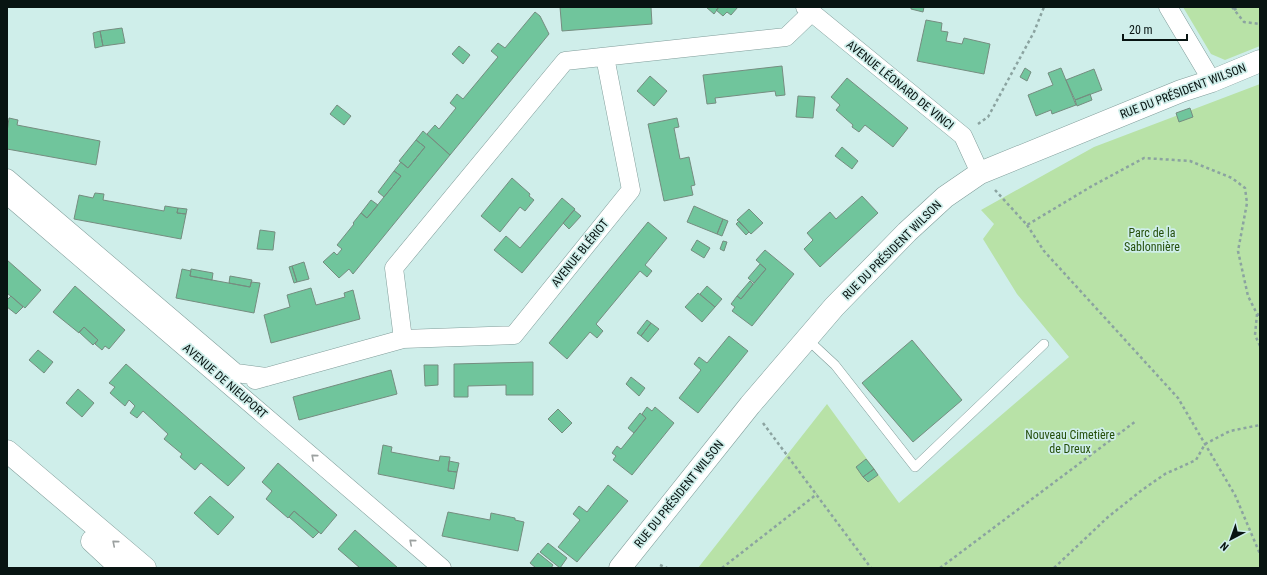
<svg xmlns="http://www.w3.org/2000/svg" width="1267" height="575" font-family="'Roboto Condensed',sans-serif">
  <rect width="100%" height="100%" fill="#cfeeea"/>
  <path fill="#b8e2a7" d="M1183,7H1260V46L1225,60L1211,54Z
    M1260,84V568H698L827,404L899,503L1069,357L1017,294L983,239L994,224L981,210L1094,147Z"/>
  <path fill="#70c59c" stroke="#758d80" d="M560,7H651L652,24L562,31Z
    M706,7H719L714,14Z
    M719,7H738L731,15L727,12L723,16L716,10Z
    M911,7H924L923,12L911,9Z
    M535,12L540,16L549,34L450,155L427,134L435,125L439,129L456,108L450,103L457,94L463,99L498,57L491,51L498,43L505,48Z
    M926,20L942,23L941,31L948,32L946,41L962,44L964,38L990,44L984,74L917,61Z
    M122,28L125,43L103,46L100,31Z
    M100,31L103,46L95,48L93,33Z
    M459,46L470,55L463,64L452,54Z
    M782,66L785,95L776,96L775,91L715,98L716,103L707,104L703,75Z
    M1025,68L1031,72L1027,81L1020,77Z
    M1061,68L1076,105L1052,114L1051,110L1036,116L1028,95L1053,85L1048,73Z
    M1094,69L1102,90L1075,100L1066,80Z
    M650,76L667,91L654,106L637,91Z
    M847,78L908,128L893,147L865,125L859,132L852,127L853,125L836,110L840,105L831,97Z
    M1090,94L1092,100L1077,106L1075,100Z
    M798,96L815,97L813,118L796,117Z
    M337,105L351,116L344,125L330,114Z
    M1190,108L1193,117L1179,122L1176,113Z
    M9,118L18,120L17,125L100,141L96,165L7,149V132Z
    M677,118L679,127L674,128L680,159L689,157L695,185L691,186L693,195L664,201L648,124Z
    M423,131L450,155L353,274L349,269L339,278L323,262L334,252L337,255L342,249L337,245L354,224L353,223L361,213L367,218L401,176L394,171L401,162L408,168L425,147L416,140Z
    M416,140L425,147L408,168L399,161Z
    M842,147L858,161L852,169L835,156Z
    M394,171L401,176L384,197L378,192Z
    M512,178L530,194L529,196L534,200L525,211L520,207L500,232L481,216Z
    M95,193L104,194L103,200L164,211L165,206L178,208L177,213L186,214L181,239L74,219L79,195L93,198Z
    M862,196L878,213L820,267L804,249L813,240L807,233L830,212L836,219Z
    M562,198L575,209L522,273L494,250L506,236L520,248Z
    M371,200L378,205L367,218L361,213Z
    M694,206L723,219L717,234L687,222Z
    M178,208L187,209L186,214L177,213Z
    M749,209L763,223L751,234L737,220Z
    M574,210L581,216L569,229L563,223Z
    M723,219L728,221L722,236L717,234Z
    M739,221L749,232L746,235L736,224Z
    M648,222L667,238L645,265L652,271L647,277L640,271L596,324L603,331L597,338L590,332L567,359L549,343Z
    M260,230L275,232L273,250L257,249Z
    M697,240L710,248L704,258L691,250Z
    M723,241L727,242L724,251L720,249Z
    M765,250L794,274L752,326L732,311L735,307L731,304L737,296L741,299L766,269L756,260Z
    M7,260L41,290L25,308L7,293Z
    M304,262L309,279L297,282L292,266Z
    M760,264L766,269L754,283L748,278Z
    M292,266L297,282L294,283L289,267Z
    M182,269L191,271L190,276L212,280L250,287L251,282L260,283L254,313L176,298Z
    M191,269L213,273L212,280L190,276Z
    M230,276L252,280L250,287L229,283Z
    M750,281L753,284L741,299L737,296Z
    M75,286L125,330L109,349L105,346L102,350L95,344L98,340L84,327L79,333L53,312Z
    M707,286L722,299L715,307L700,294Z
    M311,288L316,305L345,297L344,293L353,290L360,319L271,343L264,315L290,307L287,295Z
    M698,293L715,307L702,322L685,307Z
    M11,296L23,307L16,314L7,307V300Z
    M647,320L651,323L641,336L637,333Z
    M651,323L659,329L648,342L641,336Z
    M84,327L98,340L93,345L79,332Z
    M729,336L748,351L698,413L679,398L701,370L694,364L699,357L707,363Z
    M912,340L962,400L913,442L862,383Z
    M38,350L53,362L44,373L29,360Z
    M533,362V395H506V385L468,386V397H454V364Z
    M126,364L245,468L228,486L201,463L195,470L180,457L182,454L164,439L168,434L143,411L137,418L130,413L135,406L129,400L125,406L110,393L115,387L109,383Z
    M424,365H438V385L425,386Z
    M391,370L397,394L299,420L293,397Z
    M631,377L645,388L639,396L626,384Z
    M78,389L94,403L82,417L66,403Z
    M647,407L652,411L655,407L674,423L632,475L613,460L616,456L612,453L617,446L621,449L634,433L646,418L642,414Z
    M558,409L572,423L562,433L548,419Z
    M640,413L646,418L634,433L628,428Z
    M383,445L392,447L391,452L439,461L440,456L450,457L448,471L457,472L454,489L378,474Z
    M866,459L874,469L863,477L856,467Z
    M449,461L459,463L457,472L448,471Z
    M278,463L337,515L321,534L294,511L288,518L266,499L272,491L262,482Z
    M874,469L878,475L868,482L863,477Z
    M608,485L628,501L577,562L558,547L580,520L573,514L579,506L587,512Z
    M210,496L234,517L218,535L194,513Z
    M294,511L319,532L313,538L289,517Z
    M448,512L490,520L491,513L515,518V520L524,522L518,551L442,536Z
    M355,530L398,568H360L338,549Z
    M548,543L567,558L560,568L540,552Z
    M538,553L553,565L551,568H536L530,563Z"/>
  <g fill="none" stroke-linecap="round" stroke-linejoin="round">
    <g stroke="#809d9a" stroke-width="10">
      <path id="service" d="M807,339L835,365L915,467L1044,344"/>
    </g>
    <g stroke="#809d9a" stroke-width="19">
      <path id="minor" d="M805,7L963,136L980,173
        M1168,7L1212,81
        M605,57L631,190L514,335L403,339L394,268L565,61L786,37L812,12
        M7,178L236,373L266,377
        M7,195L442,568
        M255,380L403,339"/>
    </g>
    <g stroke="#809d9a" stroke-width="23">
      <path id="secondary" d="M620,568L750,405L834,307L907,232L945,197L980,173L1181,91L1212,81L1260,61"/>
    </g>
    <g stroke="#809d9a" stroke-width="23">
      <path id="primary" d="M7,451L145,568
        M92,541L121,568"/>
    </g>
    <path stroke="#8ba3a0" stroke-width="2.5" stroke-dasharray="3 3" stroke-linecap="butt" d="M1232,7L1244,22L1260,24
      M1234,10L1238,7
      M978,124L988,117L1034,32L1044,7
      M995,190L1027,225L1092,186L1144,158L1190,161L1232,178L1245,188L1247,203L1238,251L1248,296L1257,314L1260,315
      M1027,225L1044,251L1178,398L1235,495L1260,554
      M1257,314L1255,335L1260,346
      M763,423L871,568
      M660,565L667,568
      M722,568L817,494
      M940,568L1136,421
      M1054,568L1108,517L1142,490L1165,474L1196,460L1205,444L1230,431L1260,425"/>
    <use href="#service" stroke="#fff" stroke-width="9"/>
    <use href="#minor" stroke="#fff" stroke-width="18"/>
    <use href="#secondary" stroke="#fff" stroke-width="22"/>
    <use href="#primary" stroke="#fff" stroke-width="22"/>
  </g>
  <defs><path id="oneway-chevron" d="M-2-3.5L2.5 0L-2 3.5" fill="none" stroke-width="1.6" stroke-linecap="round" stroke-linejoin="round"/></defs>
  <g stroke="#9ca1a0">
    <use href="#oneway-chevron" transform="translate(314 457) rotate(-139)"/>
    <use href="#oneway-chevron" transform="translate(412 542) rotate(-139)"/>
    <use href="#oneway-chevron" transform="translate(115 543) rotate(-140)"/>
  </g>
  <g text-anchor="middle" stroke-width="3.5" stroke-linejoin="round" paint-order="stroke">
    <g font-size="12" fill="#081412" stroke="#cfeeea">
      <text transform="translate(900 85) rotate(39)" y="4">AVENUE LÉONARD DE VINCI</text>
      <text transform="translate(1183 91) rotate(-21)" y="4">RUE DU PRÉSIDENT WILSON</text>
      <text transform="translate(892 250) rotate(-45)" y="4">RUE DU PRÉSIDENT WILSON</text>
      <text transform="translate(580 253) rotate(-51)" y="4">AVENUE BLÉRIOT</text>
      <text transform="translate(225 381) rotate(41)" y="4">AVENUE DE NIEUPORT</text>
      <text transform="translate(679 494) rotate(-51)" y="4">RUE DU PRÉSIDENT WILSON</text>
    </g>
    <g font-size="12" fill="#254f0b" stroke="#cfeeea">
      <text x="1152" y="237">Parc de la<tspan x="1152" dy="14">Sablonnière</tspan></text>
      <text x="1070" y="439">Nouveau Cimetière<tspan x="1070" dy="14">de Dreux</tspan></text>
    </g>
  </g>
  <rect width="1267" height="575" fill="none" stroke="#081412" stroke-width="16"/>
  <g transform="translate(1231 539) rotate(221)" stroke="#cfeeea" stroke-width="3" paint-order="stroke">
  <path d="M0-3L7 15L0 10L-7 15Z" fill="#081412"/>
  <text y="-6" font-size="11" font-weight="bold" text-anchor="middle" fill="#081412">N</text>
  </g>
  <path d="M1123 34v6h64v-6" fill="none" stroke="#081412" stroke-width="2"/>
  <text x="1129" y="34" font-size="12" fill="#081412" stroke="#cfeeea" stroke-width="3" paint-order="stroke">20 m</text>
</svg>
